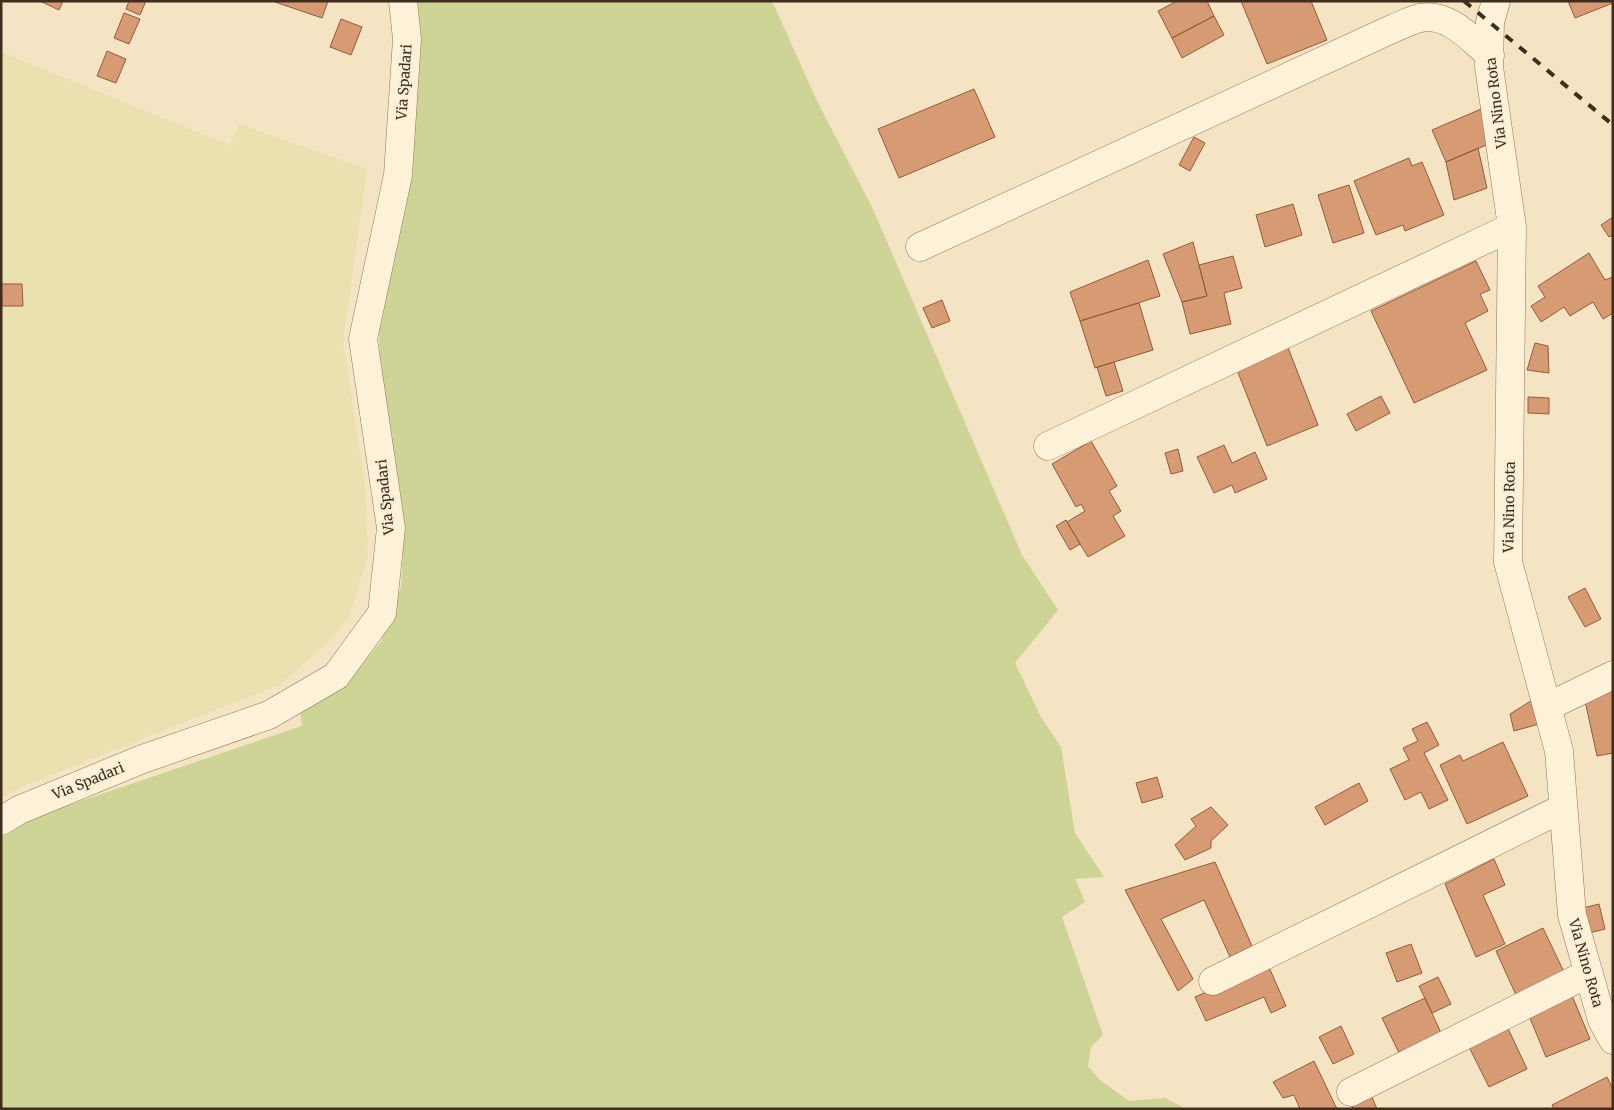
<svg xmlns="http://www.w3.org/2000/svg" width="1614" height="1110" font-family="Merriweather,serif">
  <rect width="100%" height="100%" fill="#f4e4c3"/>
  <path fill="#ebe0b0" d="M1,52L229,145L239,124L367,169L343,342L365,484L368,556L349,617L327,643L279,685L21,787L1,798Z"/>
  <path fill="#ced495" d="M414,1H772L818,103L873,209L1022,555L1058,610L1015,663L1041,717L1061,747L1075,833L1104,877L1075,879L1085,902L1062,917L1103,1035L1091,1047L1088,1066L1100,1080L1129,1101L1165,1098L1181,1106L1183,1109H1V832L13,824L302,726L300,711L356,671L381,642L401,587L404,534L380,371L379,322Z"/>
  <path fill="#d79b74" stroke="#945b39" d="M40,1H63L59,10Z
    M129,1H146L140,15L126,9Z
    M272,1H328L322,18Z
    M1177,1H1207L1214,16L1172,38L1158,11Z
    M1241,1H1311L1327,40L1267,64Z
    M1568,1H1613V3L1575,18Z
    M124,13L140,19L129,44L114,38Z
    M1214,16L1224,35L1182,58L1172,38Z
    M341,19L362,27L351,55L330,47Z
    M107,51L126,59L116,83L97,76Z
    M974,89L995,137L899,178L878,129Z
    M1481,109L1489,144L1446,162L1432,130Z
    M1194,137L1205,143L1190,171L1179,165Z
    M1478,148L1487,188L1454,200L1446,162Z
    M1409,158L1412,166L1422,162L1444,215L1405,231L1403,225L1376,235L1354,181Z
    M1349,185L1364,233L1333,243L1318,195Z
    M1293,204L1302,235L1265,247L1256,215Z
    M1613,217V235L1609,237L1601,225Z
    M1193,242L1207,296L1182,302L1163,254Z
    M1589,253L1605,280L1613,277V313L1603,319L1593,302L1570,316L1564,307L1541,322L1531,306L1545,297L1538,286Z
    M1233,256L1242,288L1224,293L1231,324L1190,334L1182,302L1207,296L1199,265Z
    M1148,260L1160,296L1080,321L1070,292Z
    M1476,261L1490,290L1480,294L1488,311L1465,323L1487,370L1414,403L1371,311Z
    M1,284H22L23,306H2Z
    M942,300L950,321L932,328L923,308Z
    M1139,303L1153,350L1095,368L1080,321Z
    M1535,343L1548,346L1549,373L1527,370Z
    M1287,345L1318,425L1267,446L1235,365Z
    M1114,362L1123,391L1106,396L1097,367Z
    M1381,396L1390,413L1356,431L1347,414Z
    M1528,397L1549,398V414L1528,413Z
    M1091,441L1117,486L1109,491L1121,511L1113,516L1125,536L1088,557L1067,522L1085,511L1081,504L1076,507L1052,464Z
    M1224,445L1232,463L1255,452L1267,479L1235,493L1232,485L1214,493L1197,457Z
    M1178,449L1183,471L1171,474L1165,453Z
    M1066,520L1080,544L1070,550L1056,526Z
    M1585,588L1601,619L1585,627L1568,597Z
    M1613,690V753L1597,756L1584,696Z
    M1534,699L1539,724L1514,731L1510,714Z
    M1427,722L1439,745L1424,753L1448,800L1429,809L1421,792L1405,800L1390,769L1409,760L1403,748L1418,741L1412,729Z
    M1503,742L1528,796L1467,824L1440,765L1460,755L1463,761Z
    M1157,777L1163,797L1142,803L1136,783Z
    M1359,783L1368,801L1325,825L1315,807Z
    M1211,807L1228,825L1211,841V848L1185,860L1175,845L1196,826L1191,819Z
    M1494,859L1505,885L1483,895L1505,944L1476,957L1445,884Z
    M1215,862L1252,946L1230,957L1204,900L1161,919L1193,979L1178,991L1125,890Z
    M1599,904L1605,929L1589,933L1583,908Z
    M1543,928L1564,972L1516,995L1496,951Z
    M1411,944L1422,973L1397,982L1386,953Z
    M1268,965L1286,1006L1271,1013L1264,997L1206,1021L1195,997Z
    M1438,977L1451,1004L1432,1013L1419,986Z
    M1571,993L1590,1039L1546,1057L1527,1011Z
    M1425,998L1442,1035L1400,1055L1382,1018Z
    M1505,1022L1527,1069L1489,1087L1466,1041Z
    M1341,1026L1354,1054L1333,1064L1319,1037Z
    M1314,1061L1337,1109H1300L1294,1095L1283,1098L1273,1082Z
    M1607,1077L1613,1089V1109H1554L1552,1105Z
    M1369,1090L1377,1109H1353L1349,1099Z"/>
  <g fill="none" stroke-linecap="round" stroke-linejoin="round">
    <g stroke="#917557" stroke-width="29">
      <path id="minor" d="M1496,1L1490,22L1489,67L1512,227L1508,562L1559,751L1572,915L1602,1020L1613,1040
        M920,247L1394,28C1402,25 1411,20 1420,18C1448,12 1471,39 1490,55
        M1048,446L1512,227
        M1547,707L1613,675
        M1,821L19,810L140,760L269,715L336,676L382,613L391,528L363,339L398,175L407,39L403,1
        M1213,981L1563,808
        M1351,1092L1589,973"/>
    </g>
    <use href="#minor" stroke="#fdf1d8" stroke-width="28"/>
    <path stroke="#3f2d1d" stroke-width="4" stroke-dasharray="9 9" stroke-linecap="butt" d="M1464,1L1613,125"/>
  </g>
  <g text-anchor="middle" stroke-width="4.5" stroke-linejoin="round" paint-order="stroke">
    <g font-size="14" fill="#3f2d1d" stroke="#faeed4">
      <text transform="translate(404 82) rotate(-86)" y="5">Via Spadari</text>
      <text transform="translate(1496 103) rotate(-97)" y="5">Via Nino Rota</text>
      <text transform="translate(385 497) rotate(-96)" y="5">Via Spadari</text>
      <text transform="translate(1509 507) rotate(-89)" y="5">Via Nino Rota</text>
      <text transform="translate(88 781) rotate(-22)" y="5">Via Spadari</text>
      <text transform="translate(1586 963) rotate(74)" y="5">Via Nino Rota</text>
    </g>
  </g>
  <rect width="1614" height="1110" fill="none" stroke="#3f2d1d" stroke-width="5"/>
</svg>
